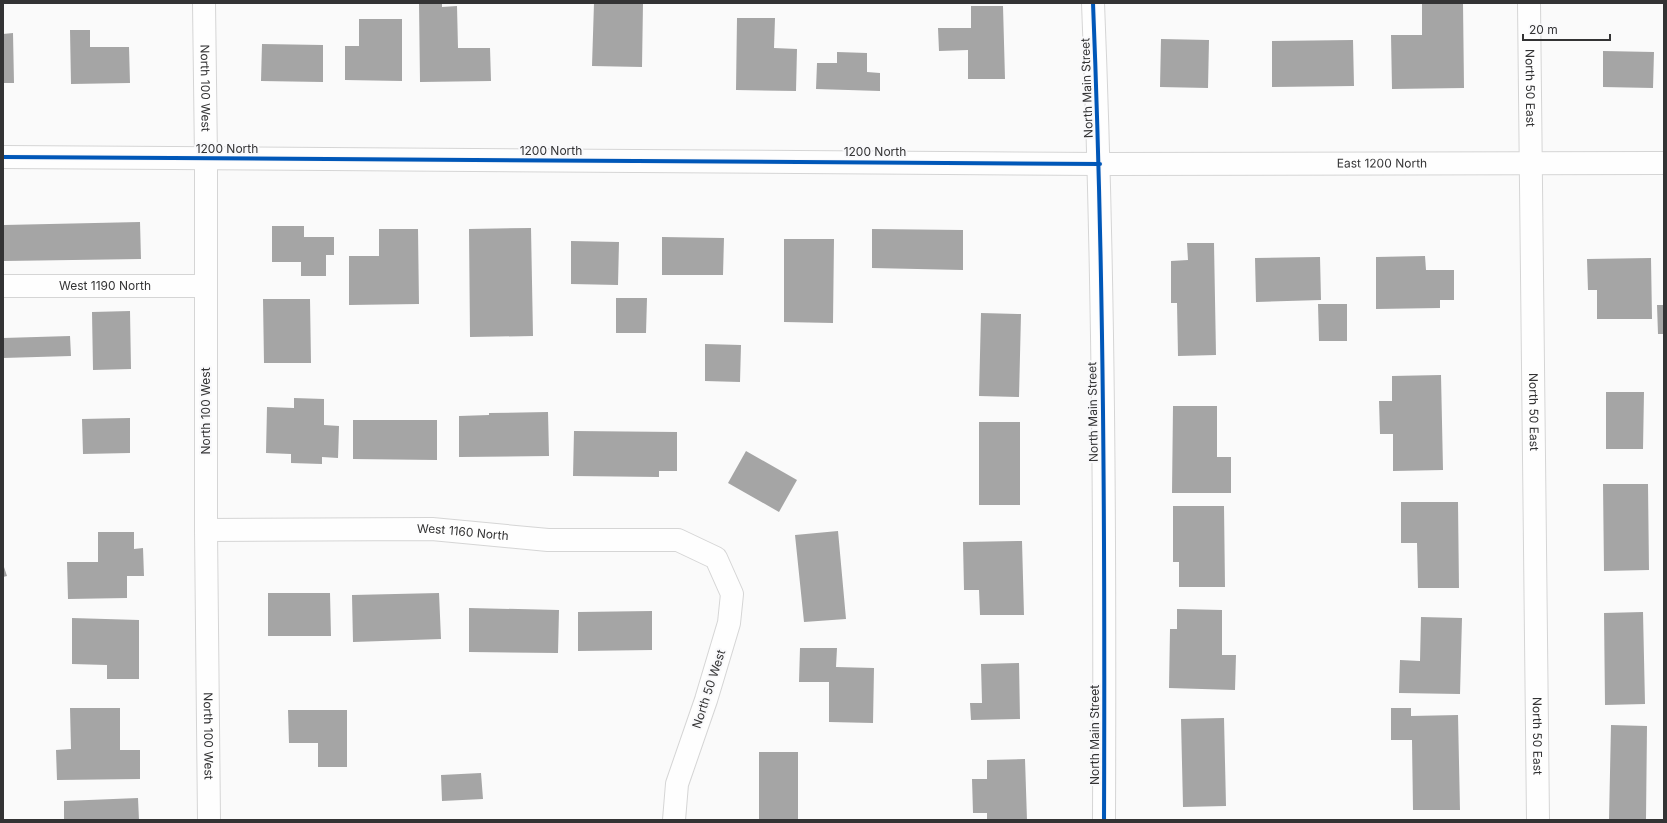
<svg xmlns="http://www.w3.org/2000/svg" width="1667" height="823" font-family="Inter,sans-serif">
  <rect width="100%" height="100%" fill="#fafafa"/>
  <path fill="#a5a5a5" d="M419,3H442V7L457,6L458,48H490L491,81L420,82Z
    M594,3H643L642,67L592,66Z
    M1422,3H1463L1464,88L1392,89L1391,35H1422Z
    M971,6H1003L1005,79H968V50L939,51L938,28H971Z
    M737,18H775L774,48L797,49L796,91L736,90Z
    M359,19H402V81L345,80V46H359Z
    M70,30H90V47H129L130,83L71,84Z
    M13,33L14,83H3V34Z
    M1161,39L1209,40L1208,88L1160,87Z
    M1353,40L1354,86L1272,87V41Z
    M262,44L323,45V82L261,81Z
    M1603,51L1654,52L1653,88L1603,87Z
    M837,52L867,53V72L880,73V91L816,89L817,63H837Z
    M140,222L141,259L4,261V225Z
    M272,226H304V237H334V255H326V276H301V262H272Z
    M531,228L533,336L470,337L469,229Z
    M379,229H418L419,304L349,305V256H379Z
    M872,229L963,230V270L872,268Z
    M662,237L724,238L723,275H662Z
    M784,239H834L833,323L784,322Z
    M571,241L619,242L618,285L571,284Z
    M1187,243H1214L1216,355L1178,356L1177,303H1171V261L1188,260Z
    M1425,256L1426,270H1454V300H1440V308L1376,309V257Z
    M1320,257L1321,300L1256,302L1255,258Z
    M1651,258L1652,319H1597V290H1588L1587,259Z
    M616,298H647L646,333H616Z
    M263,299H310L311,363H264Z
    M1318,304H1347V341H1319Z
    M1657,305H1664V334H1658Z
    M130,311L131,369L93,370L92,312Z
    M981,313L1021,314L1019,397L979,396Z
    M70,336L71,356L3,358V338Z
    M705,344L741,345L740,382L705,381Z
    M1441,375L1443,470L1393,471V434H1380L1379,401H1392V376Z
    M1606,392H1644L1643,449H1606Z
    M294,398L324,399V425L339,426L338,458L322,457V464L291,463V454L266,453L267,407L294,408Z
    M1173,406H1217V457H1231V493H1172Z
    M548,412L549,456L459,457V416L489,415V413Z
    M130,418V453L83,454L82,419Z
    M353,420H437V460L353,459Z
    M979,422H1020V505H979Z
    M574,431L677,432V471H659V477L573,476Z
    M746,451L797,480L779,512L728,483Z
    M1603,484H1648L1649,570L1604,571Z
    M1401,502H1458L1459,588H1418L1417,543H1401Z
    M1173,506H1224L1225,587H1179V562H1173Z
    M838,531L846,619L804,622L795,535Z
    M98,532H134V549L143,548L144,576H127V598L68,599L67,562H98Z
    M1022,541L1024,615H980L979,590H964L963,542Z
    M3,564L7,576L3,577Z
    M268,593H330L331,636H268Z
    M439,593L441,639L353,642L352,595Z
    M469,608L559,610L558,653L469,652Z
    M1177,609L1222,610V655H1236L1235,690L1169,688L1170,629H1177Z
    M652,611V650L578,651V612Z
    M1643,612L1645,704L1605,705L1604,613Z
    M1421,617L1462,618L1460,694L1399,693L1400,660L1420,661Z
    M72,618L139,620V679H107V665L72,664Z
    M800,648H837L836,667L874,668L873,723L829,722V682H799Z
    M1019,663L1020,719L971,720L970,703H982L981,664Z
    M70,708H120V750H140V779L57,780L56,750L71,749Z
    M1391,708H1411V716L1458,715L1460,810H1413L1412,740H1391Z
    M288,710H347V767H318V743H289Z
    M1224,718L1226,806L1183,807L1181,719Z
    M1611,725L1647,726L1646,820H1609Z
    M759,752H798V820H759Z
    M1025,759L1027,820H987V813H973L972,779H987V760Z
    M481,773L483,799L442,801L441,775Z
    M138,798L139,820H64V801Z"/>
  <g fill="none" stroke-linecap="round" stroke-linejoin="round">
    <g stroke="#d5d5d5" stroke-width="24">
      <g id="minor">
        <path id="s1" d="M204,3L206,159V530L209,820"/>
        <path d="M1093,3C1104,275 1105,548 1104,820"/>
        <path id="s2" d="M1529,3L1538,820"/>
        <path id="s3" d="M3,157L1100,164L1664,163"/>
        <path id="s4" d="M3,286H206"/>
        <path id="s5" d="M206,530L432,529L548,540H678L716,558L732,594L729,623L706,700L677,784L674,820"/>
      </g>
    </g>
    <use href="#minor" stroke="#fefefe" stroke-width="22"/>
    <g stroke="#f9f9fb" stroke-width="6">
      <path id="cycleway" d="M1093,3C1104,275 1105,548 1104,820
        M3,157L1100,164"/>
    </g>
    <use href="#cycleway" stroke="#0057b8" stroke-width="4"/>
  </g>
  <g text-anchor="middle" stroke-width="4" stroke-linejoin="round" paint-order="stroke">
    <g font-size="12" fill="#333334" stroke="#f9f9fb">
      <text dy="4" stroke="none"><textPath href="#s1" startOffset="85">North 100 West</textPath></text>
      <text transform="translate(1087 88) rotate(-92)" y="4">North Main Street</text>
      <text dy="4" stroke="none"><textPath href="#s2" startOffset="85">North 50 East</textPath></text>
      <text x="227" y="153">1200 North</text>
      <text x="551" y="155">1200 North</text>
      <text x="875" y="156">1200 North</text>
      <text dy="4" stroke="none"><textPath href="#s3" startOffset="1379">East 1200 North</textPath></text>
      <text dy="4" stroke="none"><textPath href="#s4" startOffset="102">West 1190 North</textPath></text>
      <text transform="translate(206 411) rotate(-90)" y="4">North 100 West</text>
      <text dy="4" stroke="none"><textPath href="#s2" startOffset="409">North 50 East</textPath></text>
      <text transform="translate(1093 412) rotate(-91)" y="4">North Main Street</text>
      <text dy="4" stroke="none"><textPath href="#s5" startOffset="257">West 1160 North</textPath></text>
      <text transform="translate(709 689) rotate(-72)" y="4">North 50 West</text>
      <text dy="4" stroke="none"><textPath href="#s1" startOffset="733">North 100 West</textPath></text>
      <text transform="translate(1095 735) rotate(-90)" y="4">North Main Street</text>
      <text dy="4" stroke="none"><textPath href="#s2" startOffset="733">North 50 East</textPath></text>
    </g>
  </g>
  <rect width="1667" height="823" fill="none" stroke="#333334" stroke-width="8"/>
  <path d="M1523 34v6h87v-6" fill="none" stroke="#333334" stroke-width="2"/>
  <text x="1529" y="34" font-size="12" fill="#333334" stroke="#f9f9fb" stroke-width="3" paint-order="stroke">20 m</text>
</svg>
